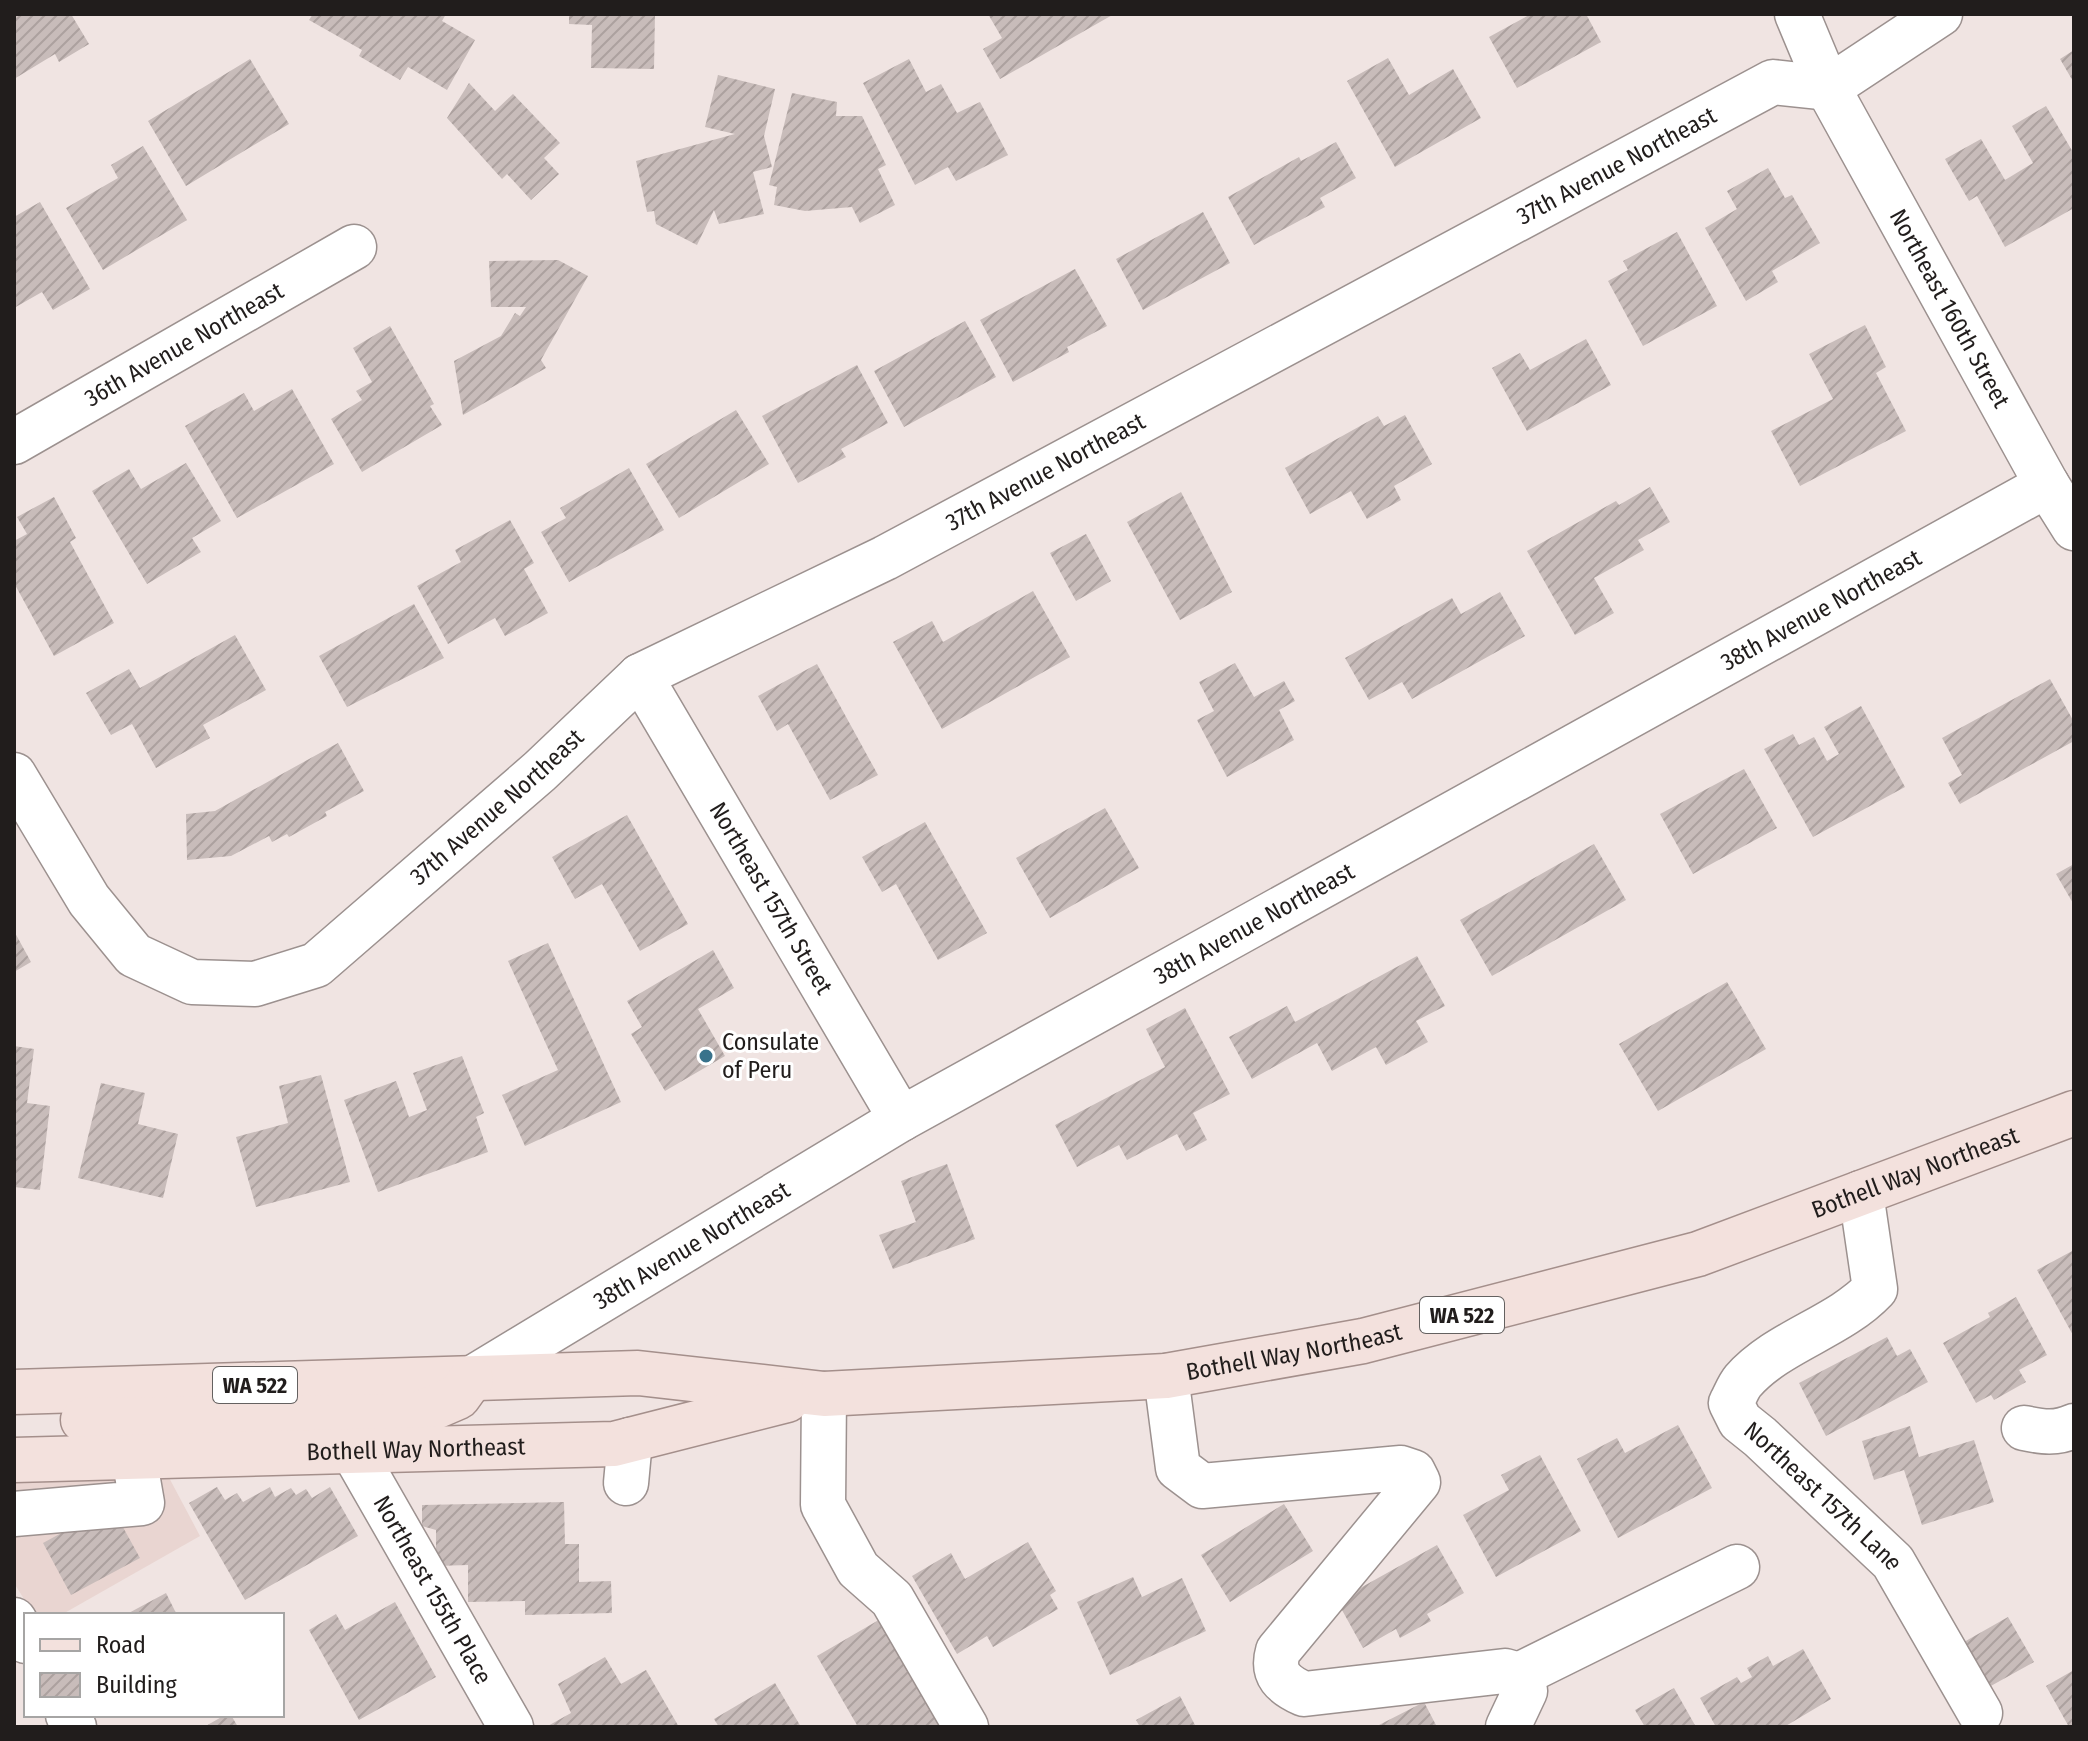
<svg xmlns="http://www.w3.org/2000/svg" width="2088" height="1741" font-family="'Fira Sans Condensed',sans-serif">
  <defs>
    <pattern id="building-hatch" width="6" height="6" patternUnits="userSpaceOnUse" patternTransform="scale(2)"><rect width="6" height="6" fill="#c8bcba"/><path d="M-1 1l2-2M0 6l6-6M5 7l2-2" fill="none" stroke="#aca19f"/></pattern>
  </defs>
  <rect width="100%" height="100%" fill="#f0e4e2"/>
  <path fill="#e9d5d1" d="M166,1472L200,1536L61,1615H34L14,1583V1484L20,1477Z"/>
  <path fill="url(#building-hatch)" d="M14,14H71L89,44L59,62L55,54L14,79Z
    M313,14H446L442,21L475,40L447,90L408,67L400,80L359,56L362,50L309,20Z
    M569,14H655L654,69L591,68L592,25L569,24Z
    M988,14H1114L1000,79L983,49L1002,38Z
    M1531,14H1586L1601,42L1517,88L1489,37Z
    M2074,50V83L2060,59Z
    M1388,58L1409,95L1453,69L1481,118L1395,167L1347,81Z
    M250,59L289,124L186,186L148,121Z
    M909,59L926,92L941,84L957,113L980,102L1008,155L956,181L948,167L915,185L863,83Z
    M718,75L775,89L764,136L772,167L753,172L764,214L719,224L714,210L697,245L656,224L654,211L647,212L636,161L735,134L705,127Z
    M469,83L495,111L513,94L560,143L544,158L559,174L531,200L507,174L502,179L447,118Z
    M792,93L837,102L836,116H862L886,165L878,169L895,205L860,223L852,207L805,211L774,205L777,187L769,185Z
    M2046,106L2074,154V208L2005,247L1977,196L1969,201L1945,159L1981,139L2005,180L2033,163L2012,126Z
    M1336,142L1356,178L1320,198L1325,207L1254,245L1228,197L1299,157L1301,161Z
    M143,146L187,220L103,270L66,208L118,178L111,165Z
    M1768,168L1785,198L1792,195L1820,243L1772,271L1778,282L1746,301L1705,228L1737,209L1727,191Z
    M40,202L90,289L53,310L42,292L14,308V217Z
    M1203,212L1230,263L1143,310L1116,259Z
    M1677,232L1717,306L1643,346L1608,281L1628,270L1623,261Z
    M558,260L588,276L541,360L546,368L463,415L454,361L501,336L515,313L520,316L526,307H491L489,261Z
    M1075,269L1107,326L1067,347L1069,352L1013,382L980,320Z
    M965,321L996,377L904,427L874,371Z
    M1865,325L1886,367L1876,373L1906,431L1800,486L1771,431L1833,399L1809,354Z
    M390,326L434,404L430,406L442,425L362,472L331,419L362,400L356,391L372,382L353,348Z
    M1586,339L1611,385L1527,431L1492,368L1520,353L1530,370Z
    M857,365L888,423L841,449L846,457L798,483L762,416Z
    M292,389L334,464L237,518L185,426L244,393L254,411Z
    M736,410L769,464L679,518L646,464Z
    M1405,415L1432,464L1394,486L1401,500L1367,519L1351,491L1310,514L1285,468L1378,416L1384,426Z
    M186,463L221,521L192,538L201,552L147,584L92,491L129,469L141,489Z
    M629,468L664,530L569,582L541,532L566,518L560,508Z
    M1650,487L1670,522L1638,540L1644,550L1594,578L1614,613L1575,635L1527,551L1616,501L1619,505Z
    M1181,492L1232,592L1180,620L1127,522Z
    M54,497L76,538L70,542L114,623L54,656L14,583V541L27,534L17,517Z
    M510,520L534,563L524,569L548,613L505,636L495,618L448,644L417,586L461,562L455,550Z
    M1086,534L1111,581L1076,601L1050,553Z
    M1033,591L1070,657L942,729L893,642L932,621L943,642Z
    M1500,592L1525,636L1412,699L1402,682L1369,700L1345,658L1452,598L1461,614Z
    M414,604L444,658L347,707L319,656Z
    M235,635L266,690L203,725L210,738L156,768L132,724L111,735L86,693L129,669L140,688Z
    M1235,663L1254,697L1284,681L1295,701L1279,710L1294,740L1227,777L1197,720L1214,711L1199,682Z
    M817,664L878,775L830,800L788,724L777,731L758,696Z
    M2050,679L2074,722V741L1960,804L1948,783L1962,775L1942,738Z
    M1861,706L1905,787L1813,837L1764,749L1793,734L1799,745L1814,737L1827,761L1839,754L1824,727Z
    M338,743L364,791L325,812L327,816L289,837L287,834L272,842L269,836L231,856L187,860L186,814L215,811Z
    M1744,769L1777,828L1693,874L1660,814Z
    M1105,808L1139,868L1050,918L1016,858Z
    M627,815L688,924L640,951L602,884L575,899L552,857Z
    M925,822L987,933L938,960L896,884L882,892L862,857Z
    M1594,844L1626,900L1492,976L1460,920Z
    M2074,864V905L2056,874Z
    M14,931L31,962L14,972Z
    M548,943L621,1102L525,1146L502,1095L558,1070L508,961Z
    M713,950L734,988L698,1009L725,1056L665,1091L631,1034L642,1027L627,1001Z
    M1417,956L1445,1006L1416,1021L1428,1042L1386,1065L1376,1047L1332,1071L1317,1043L1252,1079L1229,1037L1287,1006L1295,1022Z
    M1727,982L1766,1049L1658,1111L1619,1044Z
    M1185,1008L1230,1094L1193,1113L1207,1140L1186,1151L1177,1134L1127,1160L1119,1145L1077,1167L1055,1125L1165,1067L1146,1029Z
    M14,1046L34,1049L27,1103L50,1106L40,1190L14,1187Z
    M462,1056L484,1113L476,1117L488,1152L378,1192L344,1100L396,1081L409,1117L427,1110L413,1073Z
    M321,1075L350,1182L256,1207L236,1137L288,1123L279,1086Z
    M101,1083L145,1093L138,1124L178,1134L163,1198L78,1178Z
    M947,1164L975,1239L893,1269L879,1235L916,1222L901,1181Z
    M2074,1250V1337L2037,1270Z
    M2016,1297L2047,1355L2019,1370L2026,1382L1994,1400L1991,1395L1976,1403L1943,1343L1990,1317L1988,1313Z
    M1887,1337L1897,1356L1910,1349L1928,1382L1826,1436L1799,1383Z
    M1678,1425L1712,1488L1618,1538L1577,1459L1617,1438L1625,1453Z
    M1910,1426L1919,1457L1974,1440L1994,1502L1922,1525L1904,1470L1874,1480L1862,1441Z
    M1540,1455L1581,1531L1496,1577L1463,1515L1509,1490L1501,1475Z
    M217,1487L225,1500L237,1493L243,1502L270,1487L275,1497L291,1488L296,1495L306,1489L312,1498L330,1487L358,1536L245,1600L189,1503Z
    M564,1502L565,1544H579V1582L611,1581L612,1613L525,1615V1601L468,1602V1565L436,1566V1530L422,1526V1505Z
    M1284,1504L1313,1551L1230,1602L1201,1555Z
    M87,1519L119,1520L140,1558L71,1595L43,1543Z
    M1028,1542L1056,1591L1050,1595L1058,1609L993,1647L987,1636L957,1654L912,1576L951,1553L965,1579Z
    M1437,1545L1464,1593L1427,1614L1431,1621L1400,1638L1396,1629L1363,1648L1337,1601Z
    M1133,1577L1142,1597L1182,1578L1206,1631L1110,1675L1077,1602Z
    M166,1593L177,1615H125Z
    M395,1602L436,1677L359,1720L309,1630L336,1614L345,1630Z
    M889,1614L955,1727H858L817,1656Z
    M2008,1617L2034,1662L1989,1687L1964,1642Z
    M1803,1649L1831,1699L1784,1727H1716L1700,1698L1737,1677L1741,1683L1752,1677L1747,1668L1768,1656L1773,1666Z
    M605,1657L621,1684L646,1670L679,1727H546L571,1713L558,1684Z
    M2074,1670V1727H2069L2046,1686Z
    M775,1683L801,1727H719L714,1719Z
    M1674,1688L1696,1727H1645L1635,1710Z
    M1180,1696L1196,1727H1140L1136,1720Z
    M1424,1702L1437,1727H1380L1379,1725Z
    M225,1715H231L238,1727H204Z"/>
  <g fill="none" stroke-linecap="round" stroke-linejoin="round">
    <g stroke="#9c918f" stroke-width="47">
      <g id="minor">
        <path id="s1" d="M1797,14L1828,88L2047,485L2074,528"/>
        <path id="s2" d="M14,442L354,247"/>
        <path id="s3" d="M640,676L901,1119"/>
        <path id="s4" d="M14,775L89,900L134,955L192,982L255,984L316,965L540,771L640,676L885,558L1773,82L1828,88L1940,14"/>
        <path id="s5" d="M1861,1193L1875,1289C1838,1328 1778,1341 1743,1381C1738,1387 1735,1396 1731,1403L1740,1421L1760,1437L1893,1562L1980,1713"/>
        <path d="M1166,1376L1178,1468L1202,1486L1401,1468L1413,1472L1418,1482L1278,1651C1271,1675 1284,1685 1304,1694L1505,1671L1519,1675L1525,1691L1508,1727"/>
        <path id="s6" d="M471,1379L901,1119L2047,485"/>
        <path d="M824,1394L823,1505L858,1569L892,1599L966,1727"/>
        <path d="M2024,1428C2043,1432 2056,1434 2074,1426"/>
        <path id="s7" d="M353,1451L511,1727"/>
        <path d="M626,1483L630,1440"/>
        <path d="M14,1514L142,1503L134,1457"/>
        <path d="M14,1620L26,1641"/>
        <path d="M1519,1675L1737,1567"/>
        <path d="M68,1715L74,1727"/>
      </g>
    </g>
    <g stroke="#a48f8b" stroke-width="47">
      <g id="major">
        <path id="s8" d="M14,1392L638,1373L824,1394L1166,1376L1363,1341L1698,1254L2074,1113"/>
        <path d="M83,1420L414,1416L458,1397L471,1379"/>
        <path id="s9" d="M14,1460L614,1444L787,1400"/>
      </g>
    </g>
    <use href="#minor" stroke="#fff" stroke-width="44"/>
    <use href="#major" stroke="#f3e1dd" stroke-width="44"/>
  </g>
  <circle fill="#38728b" stroke="#fff" stroke-width="3" cx="706" cy="1056" r="8"/>
  <g text-anchor="middle" stroke-width="6" stroke-linejoin="round" paint-order="stroke">
    <g fill="#fff" stroke="#646160" stroke-width="2">
      <rect x="1420" y="1297" width="84" height="36" rx="6"/>
      <rect x="213" y="1367" width="84" height="36" rx="6"/>
    </g>
    <g font-size="22" font-weight="bold" fill="#211d1c">
      <text x="1462" y="1323">WA 522</text>
      <text x="255" y="1393">WA 522</text>
    </g>
    <g font-size="24" fill="#211d1c" stroke="#fff">
      <text dy="8" stroke="none"><textPath href="#s4" startOffset="1944">37th Avenue Northeast</textPath></text>
      <text dy="8" stroke="none"><textPath href="#s1" startOffset="332">Northeast 160th Street</textPath></text>
      <text dy="8" stroke="none"><textPath href="#s2" startOffset="196">36th Avenue Northeast</textPath></text>
      <text dy="8" stroke="none"><textPath href="#s4" startOffset="1296">37th Avenue Northeast</textPath></text>
      <text dy="8" stroke="none"><textPath href="#s6" startOffset="1554">38th Avenue Northeast</textPath></text>
      <text dy="8" stroke="none"><textPath href="#s4" startOffset="648">37th Avenue Northeast</textPath></text>
      <text dy="8" stroke="none"><textPath href="#s3" startOffset="258">Northeast 157th Street</textPath></text>
      <text dy="8" stroke="none"><textPath href="#s6" startOffset="906">38th Avenue Northeast</textPath></text>
      <text dy="8" stroke="none"><textPath href="#s8" startOffset="1932">Bothell Way Northeast</textPath></text>
      <text dy="8" stroke="none"><textPath href="#s6" startOffset="258">38th Avenue Northeast</textPath></text>
      <text dy="8" stroke="none"><textPath href="#s8" startOffset="1284">Bothell Way Northeast</textPath></text>
      <text dy="8" stroke="none"><textPath href="#s9" startOffset="402">Bothell Way Northeast</textPath></text>
      <text dy="8" stroke="none"><textPath href="#s5" startOffset="416">Northeast 157th Lane</textPath></text>
      <text dy="8" stroke="none"><textPath href="#s7" startOffset="160">Northeast 155th Place</textPath></text>
    </g>
    <g font-size="24" fill="#211d1c" stroke="#fff" text-anchor="start">
      <text x="722" y="1050">Consulate<tspan x="722" dy="28">of Peru</tspan></text>
    </g>
  </g>
  <rect width="2088" height="1741" fill="none" stroke="#211d1c" stroke-width="32"/>
  <rect x="24" y="1613" width="260" height="104" fill="#ffffff" stroke="#a6a5a4" stroke-width="2"/>
  <rect x="40" y="1639" width="40" height="12" fill="#f3e1dd" stroke="#a6a5a4" stroke-width="2"/>
  <text x="96" y="1653" font-size="24" fill="#211d1c">Road</text>
  <rect x="40" y="1673" width="40" height="24" fill="url(#building-hatch)" stroke="#a6a5a4" stroke-width="2"/>
  <text x="96" y="1693" font-size="24" fill="#211d1c">Building</text>
</svg>
